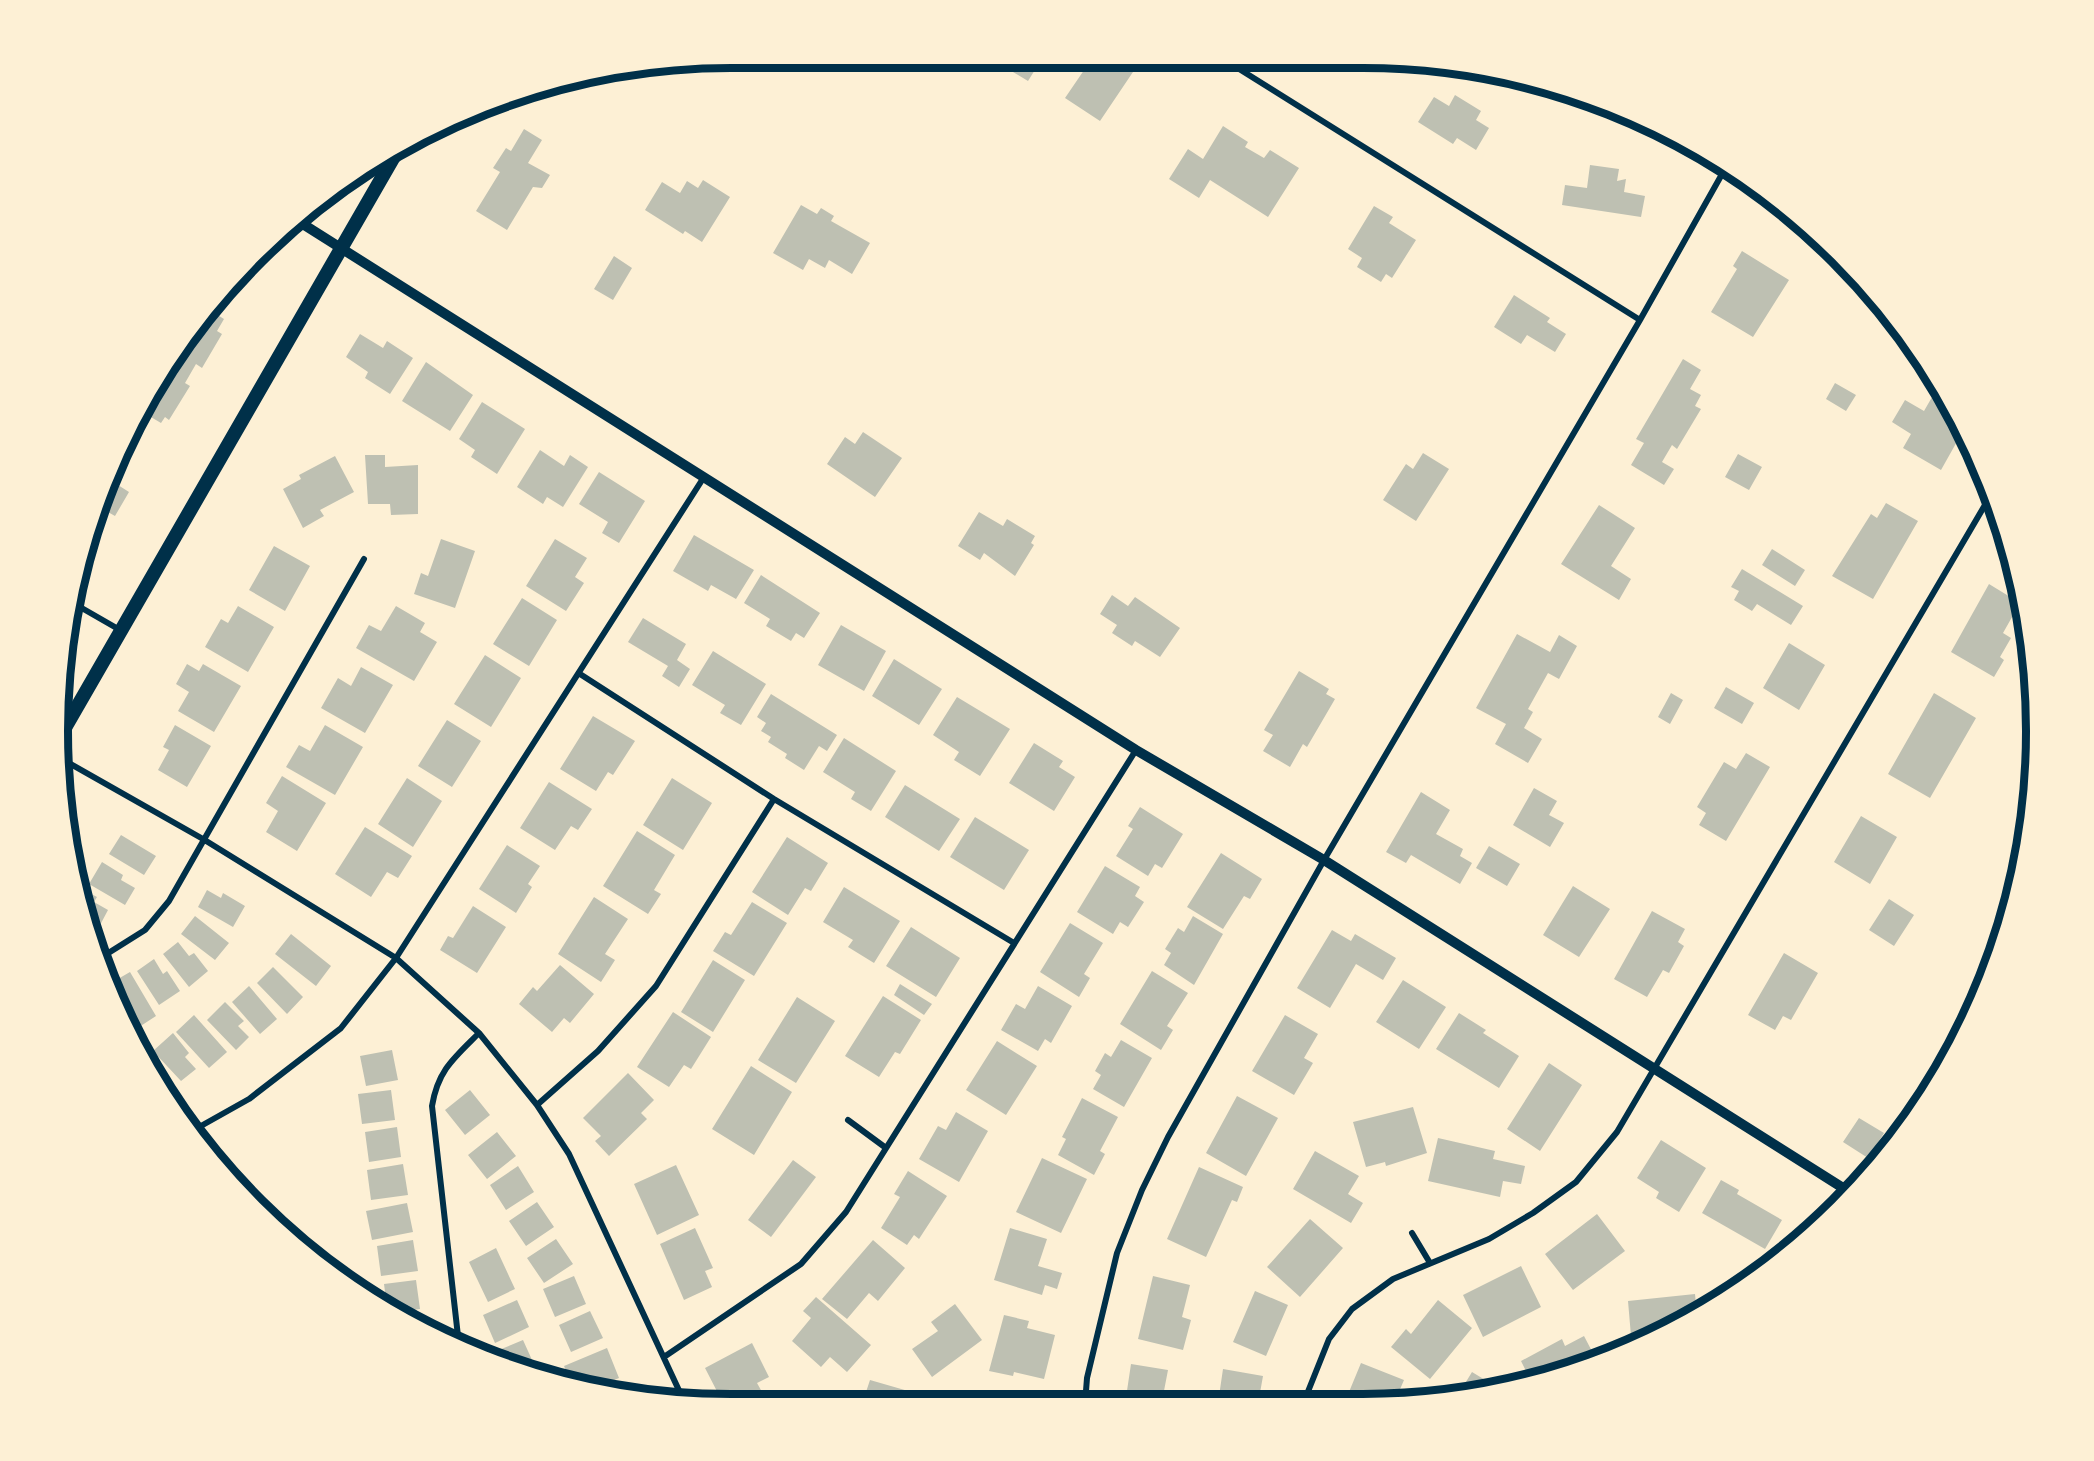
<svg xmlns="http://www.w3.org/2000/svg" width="2094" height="1461" font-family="'Fira Sans Condensed',sans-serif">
  <rect width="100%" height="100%" fill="#fdf0d5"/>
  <path fill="#bec0b2" d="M1004,57H1043L1028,81L1003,66L1007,59Z
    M1093,57L1104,64L1109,57H1116L1135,69L1100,121L1065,98Z
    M1342,57H1365L1358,68Z
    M1455,95L1481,111L1476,120L1489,128L1476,150L1457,138L1453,144L1418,122L1434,97L1449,106Z
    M1223,126L1248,142L1245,147L1264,158L1270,150L1299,168L1268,217L1210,180L1199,198L1169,179L1188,149L1203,159Z
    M524,129L542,140L528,163L550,175L542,188L533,187L507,230L476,211L500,172L493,168L506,148L511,151Z
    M1590,165L1619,169L1617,181L1626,179L1624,192L1645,196L1641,217L1562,205L1565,185L1587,188Z
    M703,180L730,197L702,242L685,231L683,234L645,210L662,182L680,193L687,181L698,188Z
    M801,205L817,214L821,208L834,216L831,221L870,243L852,274L829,260L825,268L809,259L803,270L773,253Z
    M1374,206L1393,217L1389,223L1416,240L1392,278L1386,274L1381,282L1357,267L1362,258L1348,249Z
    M1742,251L1789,280L1753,337L1711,312L1737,269L1733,266Z
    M614,256L632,268L613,300L594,289Z
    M1514,295L1550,318L1547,322L1566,334L1555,352L1527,335L1521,344L1494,327Z
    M208,309L224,319L217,331L222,334L202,368L196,364L185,383L190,386L169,420L165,417L161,423L139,410L147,393Z
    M360,334L383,348L387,341L413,358L390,394L365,378L368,372L346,357Z
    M1683,359L1701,370L1690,389L1701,395L1695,406L1701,409L1677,449L1672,445L1662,462L1674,469L1664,485L1631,465L1644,443L1636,439Z
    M426,362L473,395L450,431L402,401Z
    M1835,383L1856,395L1846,411L1826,399Z
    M1939,385L1968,439L1966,442L1959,438L1941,470L1903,448L1911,434L1892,422L1905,400L1924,411Z
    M482,402L525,429L497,474L471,457L475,450L459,439Z
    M863,432L902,458L875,497L827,464L845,437L855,444Z
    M540,450L564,466L570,455L588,467L563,507L547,497L543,504L517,487Z
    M1423,453L1449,469L1416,521L1383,500L1406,464L1413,469Z
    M1738,454L1762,467L1749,490L1725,477Z
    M365,455H385V467L418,465V514L391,515L390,504H368Z
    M335,456L354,492L320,510L324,516L303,528L283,489L301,479L299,475Z
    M599,472L645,501L619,543L602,533L608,522L579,504Z
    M107,478L129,492L115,516L99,507Z
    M1886,503L1918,521L1873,599L1832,576L1871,514L1877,518Z
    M1599,505L1635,528L1611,566L1631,579L1619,600L1561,564Z
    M979,512L1003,526L1007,519L1035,536L1031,543L1034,545L1015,576L984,553L980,560L958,546Z
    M694,535L754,570L736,599L711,585L708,591L673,571Z
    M91,538L99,543L84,566H83Z
    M441,539L475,551L455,608L414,594L421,573L428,576Z
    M555,539L587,558L575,577L584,583L566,611L526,586Z
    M274,546L310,566L285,611L249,590Z
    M1772,549L1805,570L1795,586L1762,565Z
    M1742,569L1803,606L1791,625L1757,604L1752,611L1734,600L1739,591L1731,587Z
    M761,575L820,613L804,638L796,633L791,641L766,626L770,619L744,603Z
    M1989,584L2020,603L2003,633L2011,638L2000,657L2004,660L1994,677L1951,652Z
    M1112,595L1128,606L1135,597L1180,628L1160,657L1135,641L1132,646L1112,633L1117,625L1100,614Z
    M522,598L557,620L529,666L493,644Z
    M238,606L274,627L248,672L205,647L221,619L228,623Z
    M396,606L425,623L420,632L437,642L414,681L356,648L369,625L381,631Z
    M643,618L686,644L677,660L690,669L679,687L662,676L668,666L628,642Z
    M841,625L886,651L864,691L818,665Z
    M1517,634L1550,652L1559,635L1577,646L1559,679L1548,673L1528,709L1533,712L1524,728L1542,739L1528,763L1495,744L1506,724L1476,708Z
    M1789,643L1825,665L1799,710L1763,688Z
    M713,651L766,684L741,725L720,713L725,705L692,685Z
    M485,655L521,678L491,727L454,704Z
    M894,659L942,689L919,725L872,696Z
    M187,664L199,671L203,664L241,686L214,732L178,711L189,692L176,684Z
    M361,667L393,685L365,733L321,708L338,678L351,686Z
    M1299,671L1329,689L1326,694L1335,699L1307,747L1303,744L1290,767L1263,751L1273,735L1264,730Z
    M1726,687L1754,703L1742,724L1714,708Z
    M1671,693L1683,700L1670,724L1658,717Z
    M1934,693L1976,718L1930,798L1888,774Z
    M771,694L837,735L827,751L819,746L804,770L785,758L787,754L768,742L771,737L761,731L766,723L757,717Z
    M957,697L1010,729L980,776L954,760L959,752L933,735Z
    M593,716L635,741L613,775L608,772L596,791L560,769Z
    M447,720L481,741L452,787L418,766Z
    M175,725L211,746L187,787L158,770L169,750L163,747Z
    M325,725L363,747L335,795L286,767L299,745L310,751Z
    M844,738L896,771L871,811L851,799L855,792L823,772Z
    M1034,743L1063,761L1059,767L1075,777L1054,811L1009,783Z
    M1746,753L1770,767L1726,841L1699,825L1706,813L1697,807L1724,762L1736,769Z
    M282,776L326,803L297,851L266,832L278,811L266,803Z
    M407,778L442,801L413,847L378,824Z
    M672,778L712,803L683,850L643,825Z
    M549,782L592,809L578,830L571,826L555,850L520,828Z
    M905,785L960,819L939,851L885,817Z
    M1534,788L1557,801L1549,815L1564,823L1550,847L1513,825Z
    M1421,792L1450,810L1436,834L1463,849L1460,856L1472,863L1460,884L1411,855L1406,863L1386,852Z
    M1140,807L1183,834L1162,868L1155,864L1148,876L1116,856L1133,829L1128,826Z
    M1861,816L1897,837L1870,884L1834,862Z
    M975,817L1029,850L1004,890L950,857Z
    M365,827L412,856L398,878L387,872L371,897L335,874Z
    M637,831L675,855L654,890L661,894L648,914L603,886Z
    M121,835L156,856L144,875L109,854Z
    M787,837L828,863L811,891L805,888L788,915L752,892Z
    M507,845L540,866L528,884L532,887L516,913L479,889Z
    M1489,846L1520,864L1507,886L1476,868Z
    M1221,853L1262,879L1250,899L1244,896L1223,929L1187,907Z
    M102,862L123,875L121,880L135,888L125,905L89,884Z
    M1105,866L1140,887L1135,896L1144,902L1128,927L1120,922L1113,934L1077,912Z
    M1573,886L1610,909L1579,957L1543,935Z
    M78,887L97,897L94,902L108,910L99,927L91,923Z
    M844,887L900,921L874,963L848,947L853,940L823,922Z
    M207,890L221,898L223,893L245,906L233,927L198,907Z
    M594,897L628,919L605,954L615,960L601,982L558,954Z
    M1889,899L1914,915L1894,946L1869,930Z
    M752,902L787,923L754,976L713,951L725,932L731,935Z
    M473,906L506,927L477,973L440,950L448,936L453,938Z
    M1652,911L1685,929L1678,942L1684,946L1669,973L1663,970L1647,997L1614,979Z
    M195,916L229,943L215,960L181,934Z
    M1193,916L1223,934L1194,985L1164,965L1171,953L1165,949L1178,928L1184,932Z
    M1070,923L1103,943L1084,974L1090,978L1079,997L1040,972Z
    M911,927L960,958L936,997L886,966Z
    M1332,930L1351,941L1355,934L1396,958L1383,980L1356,964L1330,1008L1297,988Z
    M291,934L331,966L316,986L275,954Z
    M178,942L189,956L194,953L208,971L189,987L163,954Z
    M1784,953L1818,973L1791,1020L1783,1016L1775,1030L1748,1015Z
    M154,959L163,974L167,971L180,991L159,1005L137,971Z
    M713,960L745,980L713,1032L681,1012Z
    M560,965L594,994L570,1023L564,1018L552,1032L519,1004L533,987L537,991Z
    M273,967L303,997L287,1014L257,983Z
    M1152,971L1188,993L1167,1026L1173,1030L1161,1050L1120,1024Z
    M130,972L156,1016L136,1029L111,983Z
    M1403,980L1446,1007L1419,1049L1376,1022Z
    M900,984L932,1004L924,1015L894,995Z
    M249,986L277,1019L260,1034L232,1002Z
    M1038,986L1072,1006L1051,1043L1045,1039L1038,1051L1001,1030L1016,1004L1025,1009Z
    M883,996L921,1020L900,1054L895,1052L879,1077L845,1056Z
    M797,997L835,1021L796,1083L758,1060Z
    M225,1002L244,1021L238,1026L249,1037L236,1050L207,1020Z
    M673,1012L711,1037L691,1069L684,1065L669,1087L637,1067Z
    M1459,1013L1486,1030L1483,1033L1519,1056L1499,1088L1436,1049Z
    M194,1015L227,1052L209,1068L176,1032Z
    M1285,1015L1318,1034L1304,1058L1313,1063L1294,1095L1252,1071Z
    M173,1033L189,1053L185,1057L196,1069L181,1081L153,1051Z
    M1121,1040L1152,1058L1124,1107L1093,1089L1101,1075L1095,1071L1105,1053L1111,1057Z
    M997,1041L1037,1066L1006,1115L966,1090Z
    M144,1049L163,1070L158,1074L167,1083L161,1089L140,1052Z
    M392,1050L398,1080L366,1086L360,1056Z
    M1549,1063L1582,1085L1540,1151L1507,1129Z
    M751,1066L792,1092L754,1155L712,1129Z
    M628,1073L654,1100L641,1113L647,1119L609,1156L595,1141L601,1136L583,1118Z
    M391,1090L395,1120L362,1124L358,1094Z
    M470,1090L490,1115L465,1135L445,1110Z
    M1237,1096L1278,1118L1246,1176L1206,1153Z
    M1082,1098L1118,1117L1100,1151L1105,1154L1094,1175L1058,1155L1066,1139L1062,1137Z
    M1413,1107L1427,1153L1386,1166L1385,1162L1366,1167L1353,1122Z
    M956,1112L988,1131L959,1182L919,1159L938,1126L946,1130Z
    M1859,1118L1884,1133L1868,1158L1843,1142Z
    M397,1127L401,1157L369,1162L365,1132Z
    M497,1132L516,1156L487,1179L468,1155Z
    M1438,1138L1495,1151L1493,1159L1525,1166L1521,1184L1503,1181L1500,1197L1428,1181Z
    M1661,1140L1706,1168L1679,1212L1656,1198L1659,1192L1637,1178Z
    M1315,1151L1359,1176L1348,1194L1363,1203L1351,1223L1293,1189Z
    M1042,1158L1087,1179L1061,1233L1016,1212Z
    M793,1160L816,1177L771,1237L748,1220Z
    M403,1164L408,1195L371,1200L367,1170Z
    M676,1165L699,1215L657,1235L634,1184Z
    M518,1166L534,1192L506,1210L490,1185Z
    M1199,1167L1243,1187L1237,1202L1232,1200L1206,1257L1167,1239Z
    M908,1171L947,1196L919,1239L914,1235L907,1245L881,1228L900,1197L894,1194Z
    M1721,1180L1739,1190L1737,1194L1782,1220L1765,1249L1702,1213Z
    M537,1202L554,1227L526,1246L509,1221Z
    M407,1203L413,1232L372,1240L366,1211Z
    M1597,1214L1625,1251L1573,1290L1545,1254Z
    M1310,1219L1343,1248L1300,1297L1267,1267Z
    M1800,1224L1811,1231L1782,1254Z
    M695,1228L713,1268L705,1271L712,1287L684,1300L660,1244Z
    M1010,1228L1047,1239L1038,1266L1062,1273L1057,1289L1045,1285L1042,1295L994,1280Z
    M556,1239L573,1264L544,1283L527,1258Z
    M413,1240L418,1271L381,1276L377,1246Z
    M873,1240L905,1268L878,1301L869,1293L847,1319L822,1299Z
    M496,1248L515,1289L488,1302L469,1262Z
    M1521,1266L1541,1307L1483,1337L1463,1295Z
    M574,1276L586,1304L555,1317L543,1289Z
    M1153,1276L1190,1285L1182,1317L1191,1320L1183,1350L1138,1339Z
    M416,1280L420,1309L397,1312L387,1307L384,1284Z
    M1255,1291L1288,1305L1266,1356L1233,1342Z
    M1695,1294L1697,1314L1662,1334L1648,1339L1647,1334L1631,1336L1628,1301Z
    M816,1297L871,1345L847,1372L830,1357L821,1367L792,1341L811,1318L803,1311Z
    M517,1300L529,1327L495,1343L483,1315Z
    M1438,1300L1472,1328L1430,1379L1391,1347L1406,1329L1411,1334Z
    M955,1304L982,1340L932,1377L912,1349L938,1331L931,1322Z
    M590,1311L603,1338L571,1352L559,1325Z
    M1004,1315L1029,1321L1027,1328L1055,1335L1044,1379L1014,1372L1013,1376L989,1371Z
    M423,1318L425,1327L411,1320Z
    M1584,1336L1595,1357L1530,1379L1521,1361L1562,1339L1565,1346Z
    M523,1340L537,1371L535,1372L498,1360L494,1352Z
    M752,1343L769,1377L757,1383L767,1401L760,1404H729L726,1399L722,1401L705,1368Z
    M607,1348L619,1378L592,1389L571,1383L564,1366Z
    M1361,1363L1404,1380L1395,1401L1344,1404Z
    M1131,1364L1168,1370L1163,1396L1174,1398L1173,1404H1125Z
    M1223,1369L1263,1376L1258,1404H1211L1212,1402L1218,1403Z
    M1472,1372L1500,1389L1458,1395Z
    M870,1380L922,1395L919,1404H862Z
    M625,1384L629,1394L607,1392Z"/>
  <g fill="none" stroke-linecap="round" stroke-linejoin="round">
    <path stroke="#003049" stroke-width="6" d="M1220,57L1640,320
      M73,603L120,630
      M580,674L774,799L1014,943
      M60,758L203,839L396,958L479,1033L537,1105L569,1154L683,1399
      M102,957L145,930L169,901L364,559
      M537,1105L598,1051L656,986L774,799
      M848,1120L886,1148
      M192,1131L249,1099L341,1028L396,958L704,477
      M1412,1233L1430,1263
      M459,1345L432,1106C438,1070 454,1058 479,1033
      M664,1357L801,1264L846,1212L1136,750
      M1085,1404L1087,1378L1117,1253L1142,1190L1168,1137L1324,860L1640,320L1726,167
      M1303,1404L1329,1339L1352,1309L1393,1279L1489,1239L1533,1213L1576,1182L1617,1132L1992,493"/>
    <path stroke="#003049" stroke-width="10" d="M298,221L1136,750L1324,860L1851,1193"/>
    <path stroke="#003049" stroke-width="14" d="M58,740L399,148"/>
  </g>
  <path d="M0 0H2094V1461H0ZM731 68H1363A663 663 0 0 1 2026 731V731A663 663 0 0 1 1363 1394H731A663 663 0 0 1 68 731V731A663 663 0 0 1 731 68Z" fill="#fdf0d5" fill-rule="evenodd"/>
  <path fill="none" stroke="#003049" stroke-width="8" d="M731 68H1363A663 663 0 0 1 2026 731V731A663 663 0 0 1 1363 1394H731A663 663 0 0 1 68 731V731A663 663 0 0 1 731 68Z"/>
</svg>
